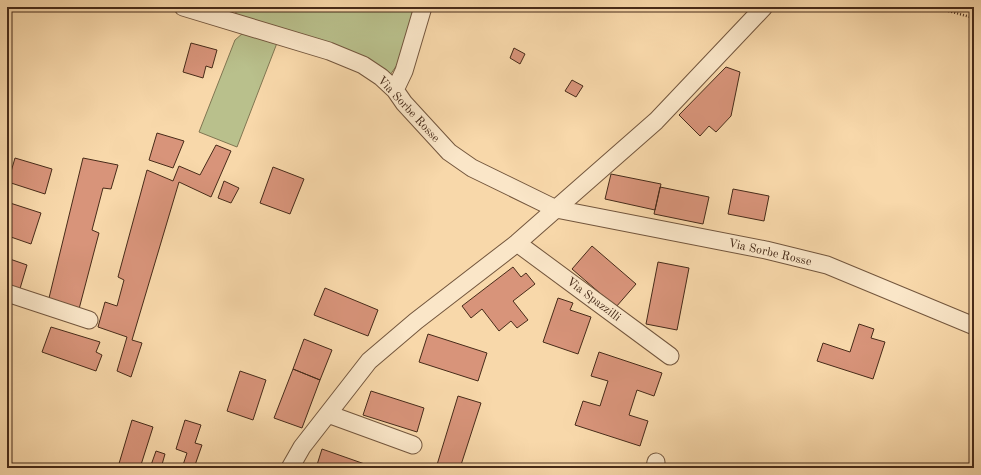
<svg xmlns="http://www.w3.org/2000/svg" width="981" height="475" font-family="'Old Standard TT',serif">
  <rect width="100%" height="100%" fill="#f8d8aa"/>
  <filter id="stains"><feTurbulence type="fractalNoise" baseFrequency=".005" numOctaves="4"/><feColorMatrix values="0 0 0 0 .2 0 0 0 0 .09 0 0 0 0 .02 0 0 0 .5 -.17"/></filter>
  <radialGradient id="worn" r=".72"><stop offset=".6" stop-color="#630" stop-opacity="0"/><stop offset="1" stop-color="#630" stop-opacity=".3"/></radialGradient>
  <path fill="#b9c08c" stroke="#807652" d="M237,7H415L399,62L390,75L235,17Z
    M243,33L277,43L237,147L199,132L235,40Z"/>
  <path fill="#d8947a" stroke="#472b19" d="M191,43L217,50L212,68L206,66L203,78L183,72Z
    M514,48L525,54L520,64L510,58Z
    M726,67L740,72L731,116L716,132L709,126L700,136L679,115Z
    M572,80L583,86L576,97L565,91Z
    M157,133L184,141L173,168L149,160Z
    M216,145L231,151L211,197L179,182L132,340L142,343L131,377L117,371L127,337L98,327L105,302L117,306L124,280L118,277L147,170L173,181L179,166L200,175Z
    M15,158L52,169L45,194L8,182Z
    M83,158L118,165L111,189L103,188L92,230L99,233L79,309L49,298Z
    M273,167L304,179L290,214L260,203Z
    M611,174L661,184L655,210L605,199Z
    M224,181L239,188L231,203L218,198Z
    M660,187L709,197L703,224L654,214Z
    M733,189L769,196L764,221L728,214Z
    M7,202L41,213L31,244L8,236L10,226L7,225Z
    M592,246L636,284L616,307L572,269Z
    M7,258L27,265L19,292L7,288Z
    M658,262L689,268L677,330L646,324Z
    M513,267L521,277L526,273L535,284L513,301L528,320L517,328L511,321L499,331L482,309L471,318L462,306Z
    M325,288L378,310L368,336L314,315Z
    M558,298L573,303L570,310L591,317L578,354L543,342Z
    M859,324L874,329L871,338L885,342L873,379L817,361L823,343L850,352Z
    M51,327L100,342L96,352L102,355L96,371L42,352Z
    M428,334L487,353L478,381L419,362Z
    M304,339L332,350L320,380L293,369Z
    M599,352L662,373L654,396L637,390L629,415L648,421L640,446L575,425L583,401L600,406L608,381L591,376Z
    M293,369L320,380L302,428L274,418Z
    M240,371L266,380L253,420L227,411Z
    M371,391L424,408L417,432L363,415Z
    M458,396L481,403L460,468H436Z
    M132,420L153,427L140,468H122L118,467Z
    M185,420L201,425L195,443L202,445L194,468H182L187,453L176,449Z
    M322,449L376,468H316Z
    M156,451L165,454L161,468H150Z"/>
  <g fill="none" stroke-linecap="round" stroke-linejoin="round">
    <g stroke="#73563d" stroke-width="19">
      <path id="street" d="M183,7L329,51L363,65L381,77L395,90L404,103L449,152L472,168L556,209L766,250L827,265L974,326
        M395,90L404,71L423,7
        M517,243L670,356
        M7,293L89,320
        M328,414L413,445
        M290,468L302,447L369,361L416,321L517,243L656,121L764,7
        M655,468L656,462"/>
    </g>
    <path stroke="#472b19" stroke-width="2.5" stroke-dasharray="1 2" stroke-linecap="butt" d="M934,7L974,18"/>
    <use href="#street" stroke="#fae6c8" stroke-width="17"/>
  </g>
  <g text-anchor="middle" stroke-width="3" stroke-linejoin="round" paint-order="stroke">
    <g font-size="12" fill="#472b19" stroke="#fae6c8">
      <text transform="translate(409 109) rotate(47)" y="4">Via Sorbe Rosse</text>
      <text transform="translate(770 252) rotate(13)" y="4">Via Sorbe Rosse</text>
      <text transform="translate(594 299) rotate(37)" y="4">Via Spazzilli</text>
    </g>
  </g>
  <rect width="981" height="475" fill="none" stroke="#f8d8aa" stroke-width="24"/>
  <rect x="8" y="8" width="965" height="459" fill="none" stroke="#472b19" stroke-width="2"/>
  <rect x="12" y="12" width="957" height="451" fill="none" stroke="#472b19"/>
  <rect width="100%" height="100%" filter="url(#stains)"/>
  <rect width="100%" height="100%" fill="url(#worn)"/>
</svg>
